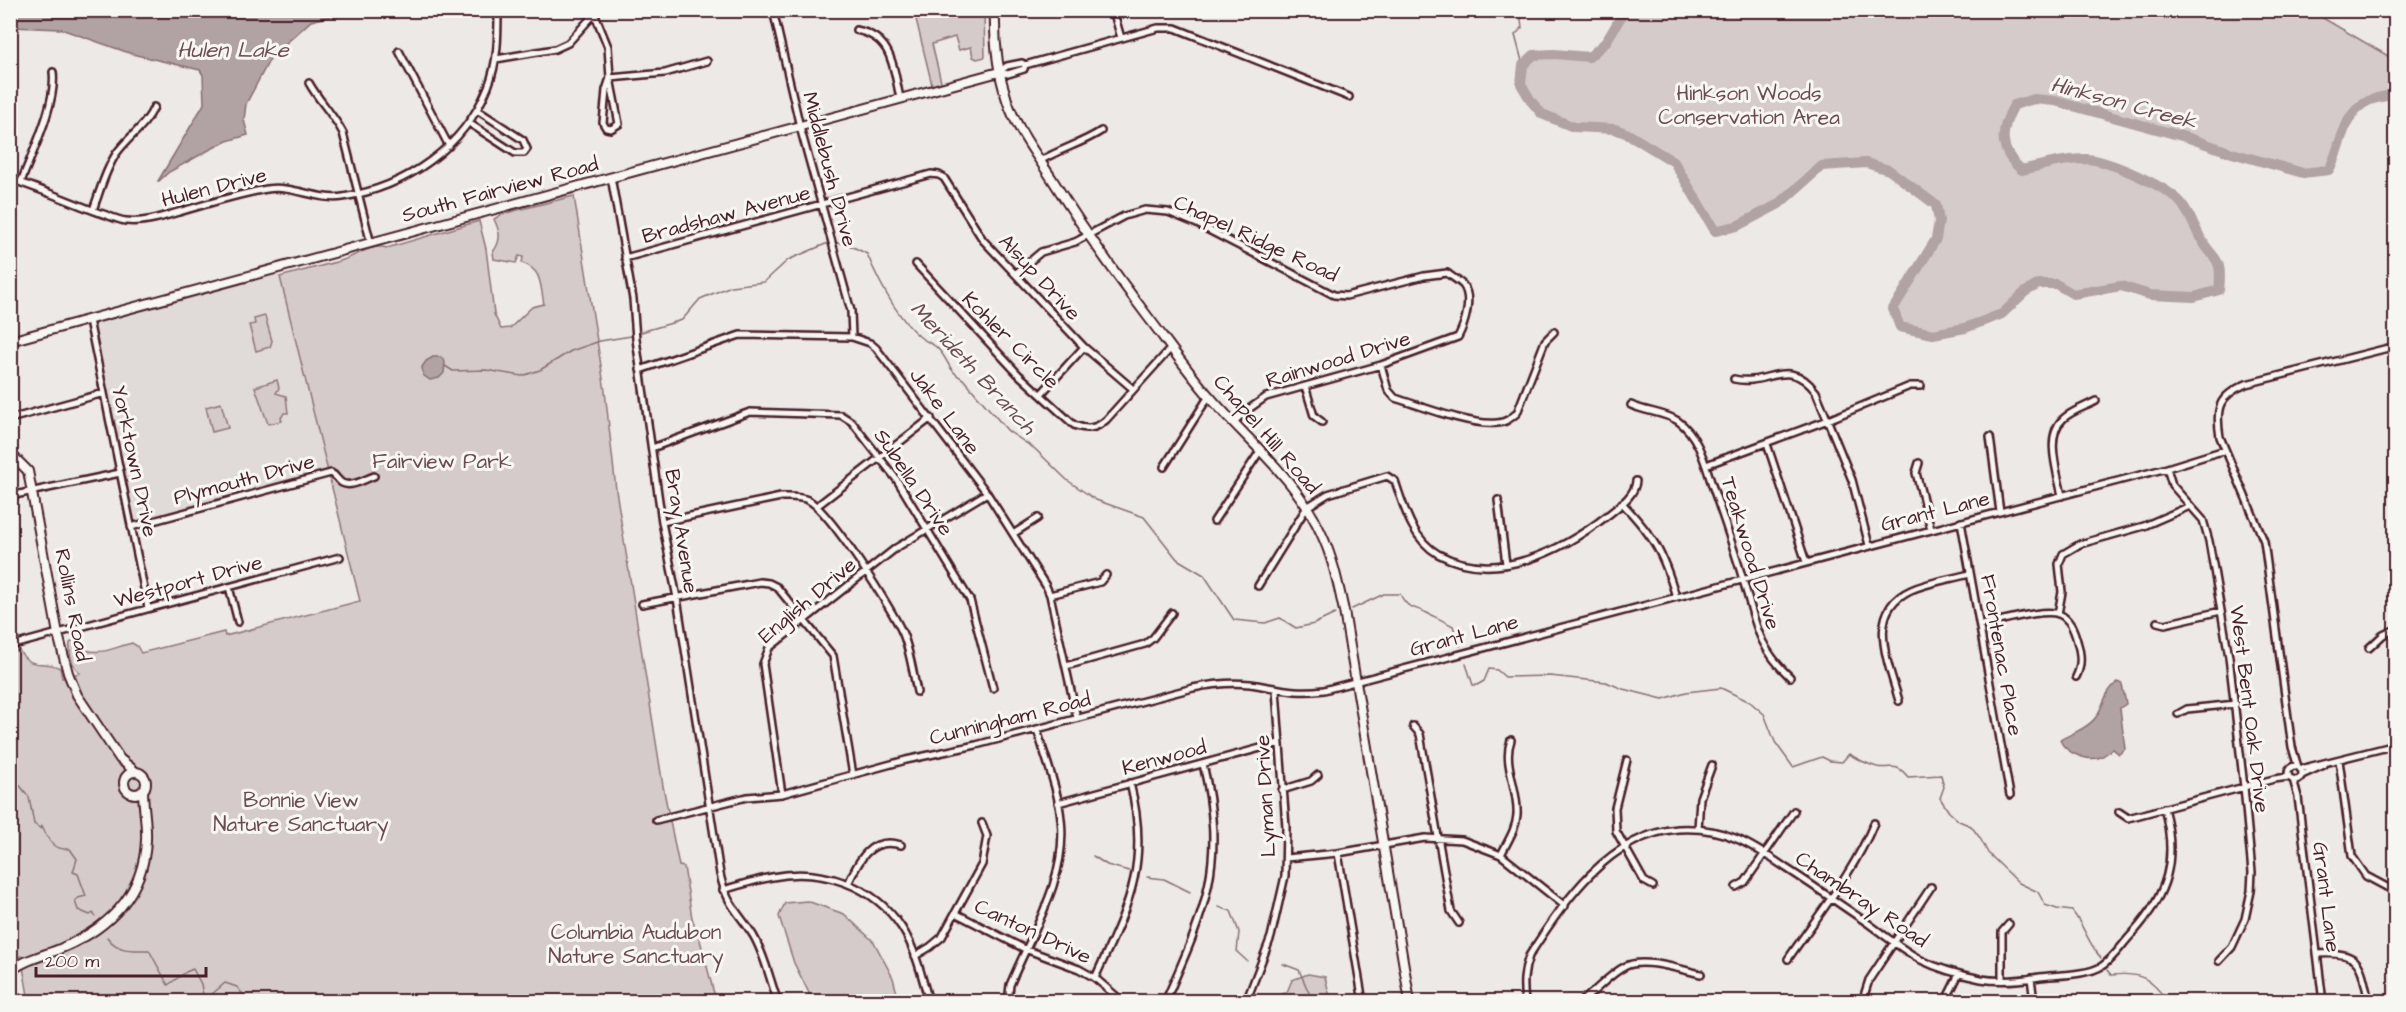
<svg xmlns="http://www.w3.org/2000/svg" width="2406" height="1012" font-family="'Architects Daughter',sans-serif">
  <rect width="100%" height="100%" fill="#ece9e6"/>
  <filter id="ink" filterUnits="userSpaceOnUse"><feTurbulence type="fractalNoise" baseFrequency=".0167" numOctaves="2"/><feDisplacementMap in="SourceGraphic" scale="12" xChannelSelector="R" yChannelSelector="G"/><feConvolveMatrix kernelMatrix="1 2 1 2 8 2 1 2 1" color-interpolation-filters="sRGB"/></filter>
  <g filter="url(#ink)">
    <path fill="#e0dad8" d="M276,270L280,277L329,473L131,527L89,320Z"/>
    <path fill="#d4cbca" stroke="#8f757a" stroke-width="1.5" d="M1625,10L2311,11L2395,60V96C2389,94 2383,97 2377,98C2342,106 2343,143 2329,170L2303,173L2232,153L2189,138L2055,101L2034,99L2015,105C2000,129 1998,152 2022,170C2043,165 2065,159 2086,159C2108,160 2169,187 2182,204C2189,213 2194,226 2200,237C2214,263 2223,254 2219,290L2193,298L2168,296L2162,298L2121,286L2073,294L2056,284H2039L2025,292L2002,314L1965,328L1933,334L1900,327L1893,309L1936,239L1939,221L1936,205L1889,170L1866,163L1822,166L1779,204L1737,226L1715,231L1674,162L1628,134L1616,129L1574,127L1542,114L1531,101L1521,84L1523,65L1534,55L1554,54L1589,57L1606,42Z
      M914,11H984L985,57L977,59L973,57L971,47L959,50L955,37L932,44L942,86L933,89Z
      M574,196L605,391L616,490L663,786L679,866L684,867L692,918L700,940L716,1001H29L21,956L15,959L11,951L10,652L19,650C31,671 42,659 60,668L62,678L80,673C71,665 69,654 70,643L75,638L82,640L85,650C104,655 115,647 132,643L137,646L141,653L224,632L225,636L360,601L280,277C301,271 322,266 343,260C356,256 373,243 387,248L479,221L486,249L494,314L501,329L510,328L532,307L544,304C540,286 543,270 522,263L523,257L519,256L516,263L494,259L493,252C502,240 500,232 494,219L502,214Z
      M265,316L272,341L270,347L256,351L249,325L255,324L254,319Z
      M277,380L279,388L276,393L286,396L288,413H284L281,418L282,421L268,424L255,387Z
      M221,403L228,428L212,432L206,407Z
      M807,901L844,914L874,942L893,978L899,1001H813L794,963L779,916L785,903Z
      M1308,974L1325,977L1331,1001H1301L1296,998L1284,1001L1282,994L1287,992L1292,980Z"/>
    <path fill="#b1a2a3" stroke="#886e73" stroke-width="1.5" d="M44,11L142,10L159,14L171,10L353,11L311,21L271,57L246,104L244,120L248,135L227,141L209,150L169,172L159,181H158L204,104L203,75L200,70L132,54L61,29L11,27V16L17,13Z
      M433,357H441L445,362L444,373L439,378L430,380L423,375L422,367L426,361Z
      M2118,682L2122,684L2126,704L2120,708L2125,749L2119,754L2113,749C2109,751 2105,755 2101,757C2088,762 2065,753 2060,740C2071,734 2088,728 2096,717C2104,705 2105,690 2118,682Z"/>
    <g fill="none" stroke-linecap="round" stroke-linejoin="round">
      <path stroke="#886e73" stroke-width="1.5" d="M1523,65L1515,35L1522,28L1521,19L1525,14V10
        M837,243H845L867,254C879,282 896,317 920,337C926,342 935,344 939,350C949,361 949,372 963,379L1008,431L1035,449L1067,480L1096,500L1144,517L1177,559L1204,575L1234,620L1265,623L1280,618L1296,628L1314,624L1335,614
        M641,332L682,320L700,299L731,286L764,282L788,260L828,243
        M445,366L453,371L486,370L522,376L540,370L571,351L600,341L631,336
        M1352,609L1384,594H1400C1408,610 1413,606 1427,613C1435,617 1444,621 1453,626L1460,646
        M1466,664L1473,685H1477L1484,681L1489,669L1497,670L1505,677L1550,676L1606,682L1623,689L1663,699L1686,692L1721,688L1750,702L1764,714L1775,742L1793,767L1822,757L1830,761L1842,762L1849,754C1857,759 1867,764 1877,767C1892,770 1895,761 1908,777L1941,775L1944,787L1940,798L1949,812L1959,821L1971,826L1980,838L1988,853L2019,883L2038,892L2045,905L2057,909L2072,911C2085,927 2087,942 2101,958
        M10,773L29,797L34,824L41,829L42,826C49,841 52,850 70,849L77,859L73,872L78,874L86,896L78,898L75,901L78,910L90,915L93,913L95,916
        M1093,856L1107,865L1129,871
        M1147,877L1164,879L1190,892
        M1219,907L1231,911L1239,932L1237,952L1247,961
        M107,937C118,952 131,950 149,950L168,985L186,972L193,969L201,984L204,1001L225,983L237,987L249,1002
        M1283,964L1299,970L1313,1002
        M2107,970L2111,975C2141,972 2151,978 2168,1002"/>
      <path stroke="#b1a2a3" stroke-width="10" d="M1625,10L1606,42L1589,57L1554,54L1534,55L1523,65L1521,84L1531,101L1542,114L1574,127L1615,129L1628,134L1674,162L1715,231L1737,226L1779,204L1822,166L1866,163L1889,170L1936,205L1939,221L1936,239L1893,309L1900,327L1933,334L1965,328L2002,314L2025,292L2039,284H2056L2073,294L2121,286L2150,295L2194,297L2219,290C2223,254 2214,263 2200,237C2194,226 2189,213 2182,204C2169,187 2108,160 2086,159C2065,159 2043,165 2022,170C1998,151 2000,130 2014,105L2034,99L2055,101L2189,138L2232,153L2303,173L2329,170C2343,144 2342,106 2377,98C2383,97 2389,94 2396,96"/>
      <g stroke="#4a1f2b" stroke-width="10">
        <path id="street" d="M593,10L608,47L610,78L619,124L611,129L606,128L603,123L606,90L610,78
          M773,10L800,127L851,311L852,337
          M1113,10L1121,38
          M856,30C893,37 893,67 900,98
          M399,51L449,146
          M496,59L555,49L568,43L598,10
          M999,72L1007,66L1022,63L1025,65L1158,28H1175L1349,97
          M999,72L1008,74L1024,69L1025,65
          M610,78L665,73L707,61
          M309,83C319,101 333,114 343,133L371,244
          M469,123L515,153H524L527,149L523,140L477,110
          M1040,161C1060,149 1083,143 1101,131
          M611,177L633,299L636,339L662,522L677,598L720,874C727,906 738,911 753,935C765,955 770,981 778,1002
          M10,179C41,189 70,202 100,213C108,215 117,220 126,221C142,223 159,218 175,213C205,205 236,194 267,189C294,185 318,201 343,197C407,187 464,147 488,87C498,62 498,36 498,10
          M21,182C32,153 57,103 53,72
          M93,210C100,191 105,171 116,154C128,137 146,126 154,107
          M625,258L931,174L939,175L944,178L983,240L1084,347L1133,389
          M916,264L1018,374L1074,425C1087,430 1096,429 1106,420L1171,348
          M1015,274L1041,252L1075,242L1124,216L1145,210L1168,212L1197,224L1334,295L1346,296L1424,276L1447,273C1452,277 1459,281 1463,285C1473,298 1465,324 1458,337L1381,365L1266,397L1246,411L1234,422
          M89,320L148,608
          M1381,365L1388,390L1395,398C1421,406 1471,426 1497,423C1505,423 1511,418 1517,413L1545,341L1554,332
          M640,370L740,335L852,337L870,343L876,348L987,493L1046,586L1050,595L1077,718
          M1734,379C1768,387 1788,355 1816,392L1852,480L1869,545
          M1305,386L1314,416L1322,422
          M1041,394L1084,347
          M1631,405C1646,412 1664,412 1678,421C1698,435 1705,463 1712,485C1723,517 1734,548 1743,580C1756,622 1756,645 1790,677
          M10,419L104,393
          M1990,437L2000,512
          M1767,444L1806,562
          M652,448L750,412L841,415L852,422L897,480L970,600L993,688
          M1919,463L1916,473L1931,529
          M1706,465L1828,420L1910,386H1921
          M1164,467L1209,396
          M2167,468L2172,485L2203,520L2209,541L2229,657L2244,787L2252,872L2251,891L2245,919L2232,947L2219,961
          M10,496L120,473
          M2062,496C2058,474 2044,436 2063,419C2071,411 2085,407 2096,401
          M1498,500L1506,564
          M1622,503C1654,537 1663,552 1676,597
          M817,506L931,418
          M1214,521L1260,451
          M662,522L781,497C791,497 799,496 808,500C829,510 893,610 903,634C910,651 913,673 917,692
          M1961,522L2010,795
          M131,527L331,473C336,475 337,480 342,483C351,488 365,479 374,476
          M1013,534L1038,518
          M1258,586L1307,507L1328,494L1387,476L1395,481C1404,507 1412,539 1438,554C1496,585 1562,551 1608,515C1618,507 1635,496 1636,481
          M229,587L238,622
          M1050,595L1100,582L1106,575
          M642,604L760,582L769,583L777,587L833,656L853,775
          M2058,614L2062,592L2059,564L2063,554L2080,544L2144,526L2190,506
          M2157,622L2165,624L2221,611
          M1980,625C1999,622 2043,608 2059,614C2070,619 2074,630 2077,641C2081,654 2082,665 2076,677
          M10,646L340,557
          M2369,648L2383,635L2396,629
          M1066,666L1145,644L1153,638L1172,613
          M1899,701C1889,664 1864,611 1911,590C1929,582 1951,579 1969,574
          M2178,714L2187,709L2236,704
          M1413,726L1420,734L1451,911L1459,923
          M1627,760L1615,808L1616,831L1644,881L1653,886
          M2339,760L2352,856L2366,876L2396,892
          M2288 773a7 7 0 1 1 14 0a7 7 0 1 1-14 0Z
          M2298,767L2292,747L2264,541L2220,437C2215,407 2219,396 2246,384L2396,346
          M2300,769L2396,745
          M2302,775L2324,765
          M2293,779L2298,797L2323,1002
          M1282,790L1311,781L1318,775
          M782,794L763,664L769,648L896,548L987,493
          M1058,803L1279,743
          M2119,812L2128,818L2274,779L2289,777
          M656,820L747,797L782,794L906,760L976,745L1193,688C1212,684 1231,682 1250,684C1278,688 1294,694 1324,690L2167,468L2225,450
          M1698,829L1700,798L1712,765
          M1338,853L1363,1002
          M1501,855C1507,842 1516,830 1517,815C1519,789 1502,764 1511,740
          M1286,858L1338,853L1425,838L1462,840L1501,855L1565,906
          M848,884C859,860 870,836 901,845
          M1736,887L1745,882L1794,811
          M723,890C740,885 756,880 772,877C821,867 874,885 902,928C916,950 922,977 929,1002
          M957,914L1025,949L1079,969L1095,978L1123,1002
          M2317,954C2362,951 2360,963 2369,1002
          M915,956L930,947L942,937L982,864L987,836L982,823
          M1788,959C1818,915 1854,872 1874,823
          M1095,978C1128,906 1151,864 1130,783
          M2031,978L2034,1002
          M2002,980V932L2009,924
          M1008,1002L1010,985C1032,932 1068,878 1061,819C1058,788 1045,758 1037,729
          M1165,1002C1205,911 1227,865 1203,764
          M1246,1002L1271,937L1285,876L1286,827L1276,690
          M1525,1002C1523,985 1523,972 1529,956C1563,902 1610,834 1678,829C1723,826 1751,844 1786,868C1814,886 1841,905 1869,924C1885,936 1903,950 1921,960C1939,969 1961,975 1981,979C1999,982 2022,980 2040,977C2056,975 2089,975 2102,966C2114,958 2123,943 2133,933C2168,894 2178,859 2164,808
          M1580,1002C1597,991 1609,974 1626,966C1644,957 1682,970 1701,974
          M1862,1002L1869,980L1931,887
          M1945,1002L1959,974"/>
      </g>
      <g stroke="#4a1f2b" stroke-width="12">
        <path id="secondary" d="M995,10C994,42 997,70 1007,100C1016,128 1036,154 1052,179C1082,227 1114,272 1148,317C1168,343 1187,371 1209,396C1247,440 1297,479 1321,533C1333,558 1338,584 1344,611L1410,1002
          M10,341L999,72
          M10,453L28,471L58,634L68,673L77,695L120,759L136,772
          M124 783a11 11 0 1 1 22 0a11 11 0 1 1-22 0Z
          M10,972C23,959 48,955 64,947C110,927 144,893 146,840C147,824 143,806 143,790"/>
      </g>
      <use href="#street" stroke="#f6f6f2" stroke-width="5"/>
      <use href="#secondary" stroke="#f6f6f2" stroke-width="8"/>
    </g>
  </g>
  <g text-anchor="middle" stroke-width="6" stroke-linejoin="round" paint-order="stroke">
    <g font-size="21" fill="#6c4a53" stroke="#f6f6f2">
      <text x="1749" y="100">Hinkson Woods<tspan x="1749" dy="24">Conservation Area</tspan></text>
      <text x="442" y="468">Fairview Park</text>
      <text x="301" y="807">Bonnie View<tspan x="301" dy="24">Nature Sanctuary</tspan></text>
      <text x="636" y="939">Columbia Audubon<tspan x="636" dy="24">Nature Sanctuary</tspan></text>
    </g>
    <g font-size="21" fill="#4a1f2b" stroke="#f6f6f2">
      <text transform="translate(830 169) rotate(75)" y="7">Middlebush Drive</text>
      <text transform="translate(214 187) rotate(-14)" y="7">Hulen Drive</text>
      <text transform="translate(500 189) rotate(-15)" y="7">South Fairview Road</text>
      <text transform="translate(726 214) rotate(-15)" y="7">Bradshaw Avenue</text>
      <text transform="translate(1256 238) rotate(25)" y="7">Chapel Ridge Road</text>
      <text transform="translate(1040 277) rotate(47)" y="7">Alsup Drive</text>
      <text transform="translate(1011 340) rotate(45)" y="7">Kohler Circle</text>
      <text transform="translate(1338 359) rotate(-17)" y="7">Rainwood Drive</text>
      <text transform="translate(945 411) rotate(53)" y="7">Jake Lane</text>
      <text transform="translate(1267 434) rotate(49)" y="7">Chapel Hill Road</text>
      <text transform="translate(135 461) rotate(78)" y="7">Yorktown Drive</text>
      <text transform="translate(244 479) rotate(-15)" y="7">Plymouth Drive</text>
      <text transform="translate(914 482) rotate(56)" y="7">Subella Drive</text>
      <text transform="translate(1935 511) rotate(-14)" y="7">Grant Lane</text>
      <text transform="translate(682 531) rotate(81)" y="7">Bray Avenue</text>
      <text transform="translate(1751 553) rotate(73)" y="7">Teakwood Drive</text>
      <text transform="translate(188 581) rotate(-15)" y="7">Westport Drive</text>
      <text transform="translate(807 600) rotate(-40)" y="7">English Drive</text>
      <text transform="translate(73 605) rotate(79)" y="7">Rollins Road</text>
      <text transform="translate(1464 635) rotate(-15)" y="7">Grant Lane</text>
      <text transform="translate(2002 655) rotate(80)" y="7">Frontenac Place</text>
      <text transform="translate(2250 709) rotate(83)" y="7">West Bent Oak Drive</text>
      <text transform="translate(1010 718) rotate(-14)" y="7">Cunningham Road</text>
      <text transform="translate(1164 757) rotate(-15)" y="7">Kenwood</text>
      <text transform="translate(1265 796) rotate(-93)" y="7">Lyman Drive</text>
      <text transform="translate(2327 897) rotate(83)" y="7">Grant Lane</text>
      <text transform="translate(1862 899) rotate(34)" y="7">Chambray Road</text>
      <text transform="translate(1033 931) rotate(25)" y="7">Canton Drive</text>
    </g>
    <g font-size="22" font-style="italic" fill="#6e4d55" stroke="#f6f6f2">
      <text x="233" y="57">Hulen Lake</text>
      <text transform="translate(2124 102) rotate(15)" y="8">Hinkson Creek</text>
      <text transform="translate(974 367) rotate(47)" y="8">Merideth Branch</text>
    </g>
  </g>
  <rect width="2406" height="1012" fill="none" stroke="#f6f6f2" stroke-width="36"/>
  <rect x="18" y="18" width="2370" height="976" fill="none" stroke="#4a1f2b" stroke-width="2" filter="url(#ink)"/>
  <path d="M36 967v9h170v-9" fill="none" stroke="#4a1f2b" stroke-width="3"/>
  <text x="45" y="967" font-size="18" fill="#4a1f2b" stroke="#f6f6f2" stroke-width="4.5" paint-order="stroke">200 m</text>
</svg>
